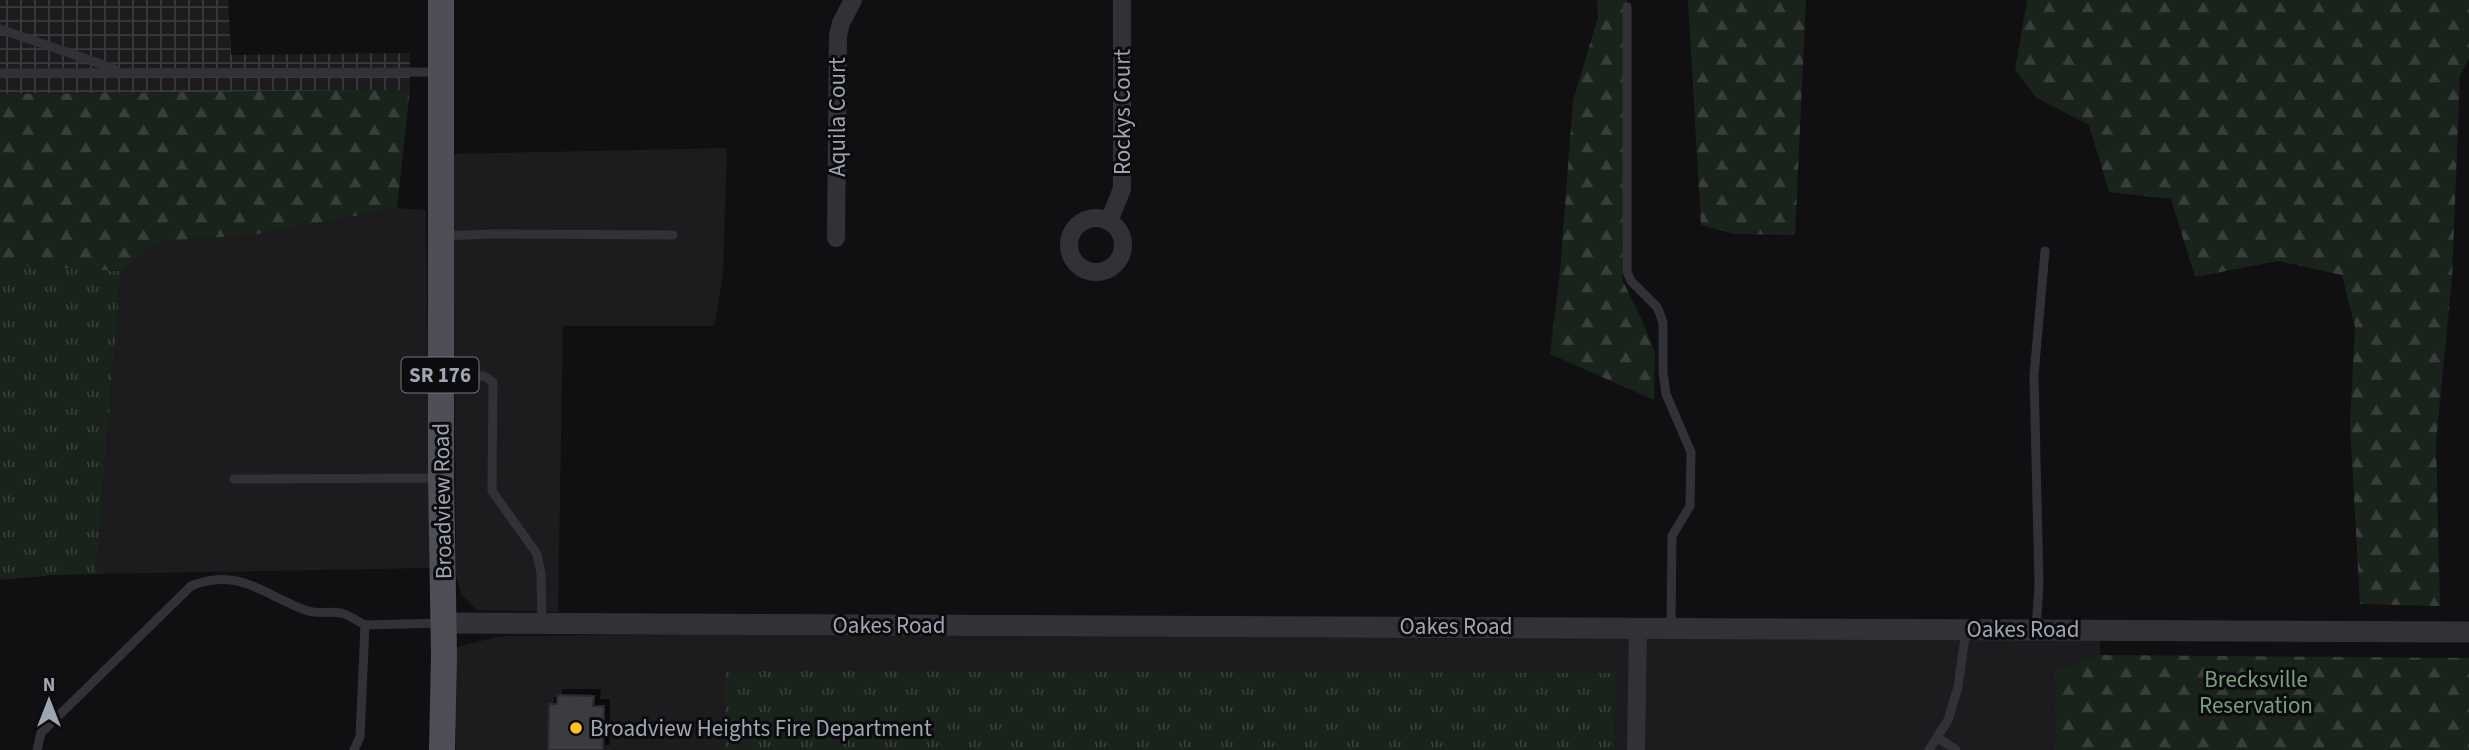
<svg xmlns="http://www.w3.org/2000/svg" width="2469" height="750" font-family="'Source Sans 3',sans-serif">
  <defs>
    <pattern id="industrial-grid" width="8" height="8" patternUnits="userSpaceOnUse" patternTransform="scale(1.75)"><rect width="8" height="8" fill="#1c1c1f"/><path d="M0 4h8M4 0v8" fill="none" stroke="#3a3a3d"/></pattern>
    <pattern id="grass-tufts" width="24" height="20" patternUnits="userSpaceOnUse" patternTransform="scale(1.75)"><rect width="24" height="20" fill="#1a221c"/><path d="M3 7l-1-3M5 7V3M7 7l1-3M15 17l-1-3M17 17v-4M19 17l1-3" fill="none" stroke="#383f3b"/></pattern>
    <pattern id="forest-firs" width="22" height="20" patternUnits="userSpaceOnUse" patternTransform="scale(1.75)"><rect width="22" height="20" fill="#1a221c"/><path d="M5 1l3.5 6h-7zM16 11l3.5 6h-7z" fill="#383f3b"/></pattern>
    <filter id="shadow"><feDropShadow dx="6" dy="-6" stdDeviation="0" flood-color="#0009"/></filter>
  </defs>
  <rect width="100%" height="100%" fill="#101012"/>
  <path fill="#1c1c1f" d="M727,148L723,275L714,326H563L558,612L477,610L461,594L456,575L453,154Z
    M397,208L426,210L430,568L96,574L121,271L160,241L252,235Z
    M724,633H2100V655L2055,669V750H456L454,677L457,647L501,636Z"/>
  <path fill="url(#industrial-grid)" d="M0,0H228L231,55L410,53V90L0,94Z"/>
  <path fill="url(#grass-tufts)" d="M0,265L121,271L96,574L54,575L0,580Z
    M725,671L1615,673L1614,750H725Z"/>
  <path fill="url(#forest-firs)" d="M1597,0H1627L1622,279L1644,325L1655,353L1654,400L1550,354L1560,271L1573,101L1598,17Z
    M1688,0H1806L1795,235L1734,234L1701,225Z
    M2027,0H2469V59L2460,75L2452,279L2436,442L2440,606L2360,604L2350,424L2355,327L2342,275L2278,261L2195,277L2171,199L2109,192L2089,125L2037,98L2015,70Z
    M410,90L397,208L252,235L160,241L121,271L0,265V94Z
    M2100,655L2469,658V750H2055V669Z"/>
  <path fill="#3a3a40" stroke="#2a2a2e" stroke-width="2" filter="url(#shadow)" d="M557,695L594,696L593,706H604L603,750H548L549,704H557Z"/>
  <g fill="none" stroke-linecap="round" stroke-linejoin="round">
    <path stroke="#313237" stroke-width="9" d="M1627,7V272L1631,281L1657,307L1660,314L1663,323V372L1666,394L1691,452L1690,506L1672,536L1671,627
      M0,29L115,69
      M0,73L439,72
      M442,236L492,234L673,235
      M442,376H484L493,382L492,491L537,554L541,573L542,622
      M234,479L439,478
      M2036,629L2039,584L2034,375L2045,251
      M1937,737L1956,750
      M37,750L41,733L191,586C239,566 265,596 308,611C319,614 330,611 341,613C349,615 358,621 365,625
      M354,750L360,737L365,625L442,623
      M1929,750L1948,720L1958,687L1966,630"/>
    <path stroke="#313237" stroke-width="18" d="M1069 245a27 27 0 1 1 54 0a27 27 0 1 1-54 0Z
      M1109,221L1122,189V0
      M836,238L838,35L841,23L853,0
      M1636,750L1638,627"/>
    <path stroke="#313237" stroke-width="21" d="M444,623L2469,632"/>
    <path stroke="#4d4e56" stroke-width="26" d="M441,0V478L444,655L442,750"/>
  </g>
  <circle fill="#fec31d" stroke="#0c0b0d" stroke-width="2.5" cx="576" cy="728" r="7"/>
  <g text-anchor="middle" stroke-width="6" stroke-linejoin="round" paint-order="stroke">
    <rect fill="#0c0b0d" stroke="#747782" stroke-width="2" x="401.5" y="357.5" width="77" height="35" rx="5"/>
    <g font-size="21" font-weight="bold" fill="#a0a5b4">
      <text x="440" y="382">SR 176</text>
    </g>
    <g font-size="23" fill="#a0a5b4" stroke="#0c0b0d">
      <text transform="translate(1122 112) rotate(-90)" y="8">Rockys Court</text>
      <text transform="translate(837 117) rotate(-90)" y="8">Aquila Court</text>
      <text transform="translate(442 501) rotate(-91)" y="8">Broadview Road</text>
      <text x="889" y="633">Oakes Road</text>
      <text x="1456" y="634">Oakes Road</text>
      <text x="2023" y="637">Oakes Road</text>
    </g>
    <g font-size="23" fill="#76a07c" stroke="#0c0b0d">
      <text x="2256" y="687">Brecksville<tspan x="2256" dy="26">Reservation</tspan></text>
    </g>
    <g font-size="23" fill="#a0a5b4" stroke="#0c0b0d" text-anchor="start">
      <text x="590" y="736">Broadview Heights Fire Department</text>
    </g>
  </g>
  <g transform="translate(49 701)" stroke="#0c0b0d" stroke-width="5" paint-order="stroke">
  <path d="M0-5L12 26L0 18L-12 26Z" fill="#a0a5b4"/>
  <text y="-10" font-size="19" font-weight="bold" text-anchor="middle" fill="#a0a5b4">N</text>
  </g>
</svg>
